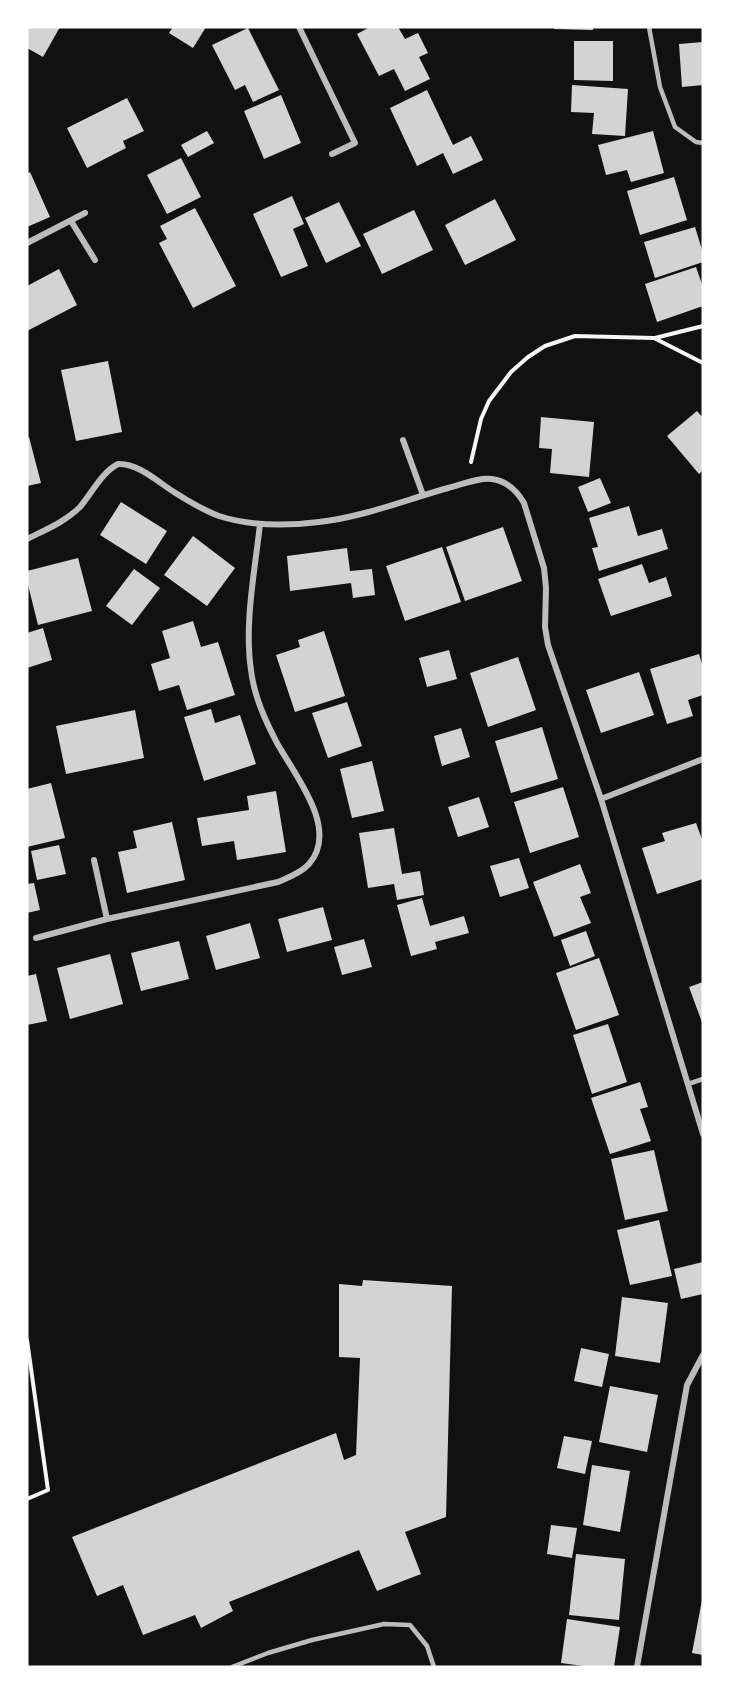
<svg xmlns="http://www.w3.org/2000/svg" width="730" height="1694" font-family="'Fira Sans',sans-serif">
  <rect width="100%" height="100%" fill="#111"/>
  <path fill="#d3d3d3" d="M27,27H60L43,57L27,48Z
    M173,27H206L193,48L169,33Z
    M370,27H398L405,39L418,33L428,53L419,57L430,79L405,91L394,69L379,76L357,34Z
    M554,27H593V30L554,29Z
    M248,28L279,90L253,102L245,85L235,90L212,45Z
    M574,41H613V81L574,80Z
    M703,42V85L682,87L679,44Z
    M572,85L628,89L625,136L592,134L594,113L571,112Z
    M427,90L453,145L471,136L483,160L453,174L443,153L417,166L390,108Z
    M281,95L301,143L264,159L244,111Z
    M127,98L144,131L123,141L126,148L87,168L67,128Z
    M207,131L214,143L188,157L181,145Z
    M653,131L664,173L631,182L627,170L606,175L598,145Z
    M181,158L201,197L167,214L147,175Z
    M30,172L50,217L27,227V174Z
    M674,177L687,220L640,235L627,191Z
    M292,196L304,224L293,229L308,266L281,277L253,214Z
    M495,199L516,240L465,265L445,225Z
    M339,202L361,246L326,263L305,218Z
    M195,208L236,286L193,308L159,243L167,239L160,226Z
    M414,210L433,250L382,274L363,234Z
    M695,227L703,253V262L655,278L644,242Z
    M696,267L703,287V306L657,322L645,284Z
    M59,269L77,305L27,331V286Z
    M108,361L122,432L76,441L61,370Z
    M697,411L703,418V470L699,474L667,436Z
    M541,417L594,422L589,477L550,473L552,449L539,448Z
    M29,437L41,483L27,486V438Z
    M600,478L611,503L588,512L578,487Z
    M121,502L167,531L146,564L100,535Z
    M629,506L638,536L662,529L668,549L599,571L592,548L598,547L589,518Z
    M503,527L522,581L465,601L446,547Z
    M193,536L235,568L207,606L164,575Z
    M442,547L461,602L405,621L386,566Z
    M347,548L350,571L372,569L375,595L353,598L351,583L290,591L287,556Z
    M78,558L92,611L38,625L27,581V571Z
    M642,564L649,583L666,577L672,596L611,616L598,579Z
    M134,569L160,588L132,625L106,606Z
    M193,621L201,647L218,642L235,695L187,710L179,685L159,691L151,664L170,658L162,631Z
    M43,628L52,660L27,668V633Z
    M324,631L345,696L295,712L276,655L300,647L298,640Z
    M449,650L457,679L427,687L419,658Z
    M699,654L703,668V695L688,700L693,716L667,724L650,669Z
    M518,657L536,710L488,727L470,673Z
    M639,672L654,715L601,733L586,690Z
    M347,702L362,746L328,758L312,713Z
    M211,709L215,723L240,715L256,764L204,781L184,717Z
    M135,710L144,758L66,774L56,726Z
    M542,727L558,779L511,793L495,741Z
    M461,728L470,757L442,766L434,736Z
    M372,761L384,811L352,818L340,769Z
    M51,783L65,838L27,847V789Z
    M563,787L579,837L530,853L514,802Z
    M276,791L286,852L237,860L234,841L202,846L197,818L249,810L247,796Z
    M479,797L489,827L458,837L448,807Z
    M172,822L185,880L127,893L118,852L137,848L133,831Z
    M696,823L703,842V879L657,894L642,848L665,841L662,833Z
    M394,828L402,874L420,871L424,895L397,900L394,884L368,888L359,833Z
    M59,845L66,874L37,880L31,851Z
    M519,858L529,888L500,897L490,866Z
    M580,864L591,893L580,897L591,923L554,937L533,882Z
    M34,883L40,910L27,913V884Z
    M422,898L430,926L464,916L469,933L435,942L437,949L411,956L397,905Z
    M323,907L332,940L287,952L278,919Z
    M250,923L260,958L216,970L206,936Z
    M586,931L595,956L570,966L561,940Z
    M364,939L372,967L342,975L334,947Z
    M179,941L189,979L141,991L131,953Z
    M110,954L123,1004L70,1019L57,968Z
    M599,958L619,1015L576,1030L556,973Z
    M36,974L47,1021L27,1025V976Z
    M703,982V1025L689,987Z
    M608,1024L627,1082L592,1094L573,1035Z
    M640,1082L648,1107L640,1109L651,1141L610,1154L591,1098Z
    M654,1150L668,1211L625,1220L611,1159Z
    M659,1220L672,1276L630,1285L617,1230Z
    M703,1262V1294L681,1299L674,1269Z
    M363,1280L452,1286L446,1517L405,1532L421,1574L377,1591L359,1550L229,1602L233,1611L201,1628L195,1615L143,1635L123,1585L97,1596L72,1537L336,1433L344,1460L356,1455L360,1358L339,1357V1284L362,1286Z
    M622,1297L668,1303L660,1363L615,1356Z
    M581,1348L609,1354L602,1387L574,1381Z
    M610,1386L658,1395L647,1452L599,1442Z
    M564,1436L592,1441L585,1474L557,1468Z
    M592,1465L630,1471L620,1532L583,1525Z
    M551,1525L577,1528L572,1558L547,1554Z
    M576,1554L625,1559L619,1620L569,1615Z
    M702,1600H703V1655L692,1653Z
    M567,1619L620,1627L614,1667H591L561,1663Z"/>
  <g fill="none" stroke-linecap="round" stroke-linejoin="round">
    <path stroke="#f5f5f5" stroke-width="4" d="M655,338L703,326
      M471,462L481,419L489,401L511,372L528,357L545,346L575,336L654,338L703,363
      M27,1340L48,1490L27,1499"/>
    <path stroke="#bcbcbc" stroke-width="4.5" d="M649,27L660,87L675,127L696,142L703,143
      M688,1084L703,1079
      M232,1667L268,1653L312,1640L384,1624L410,1625L427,1646L434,1667"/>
    <path stroke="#bcbcbc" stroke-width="6" d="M299,27L355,143L332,154
      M71,221L95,260
      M27,243L85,213
      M403,440L423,495
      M27,539C45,530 65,522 80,507C92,493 101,473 118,464C138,463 158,482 174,492C188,501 203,510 219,516C250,526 287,526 319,522C363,517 405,500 448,488C461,485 479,477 492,479C507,481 517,491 524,503L544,568L546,588L545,627L548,645L601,799L703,1134
      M601,799L703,759
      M94,860L107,919
      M36,938L107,919L278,882C289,877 301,873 309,864C340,829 294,774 277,743C265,720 254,696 251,670C244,624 255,570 260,524
      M637,1667L687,1385L703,1355"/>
  </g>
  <rect width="730" height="1694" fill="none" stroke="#ffffff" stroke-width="57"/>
</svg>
